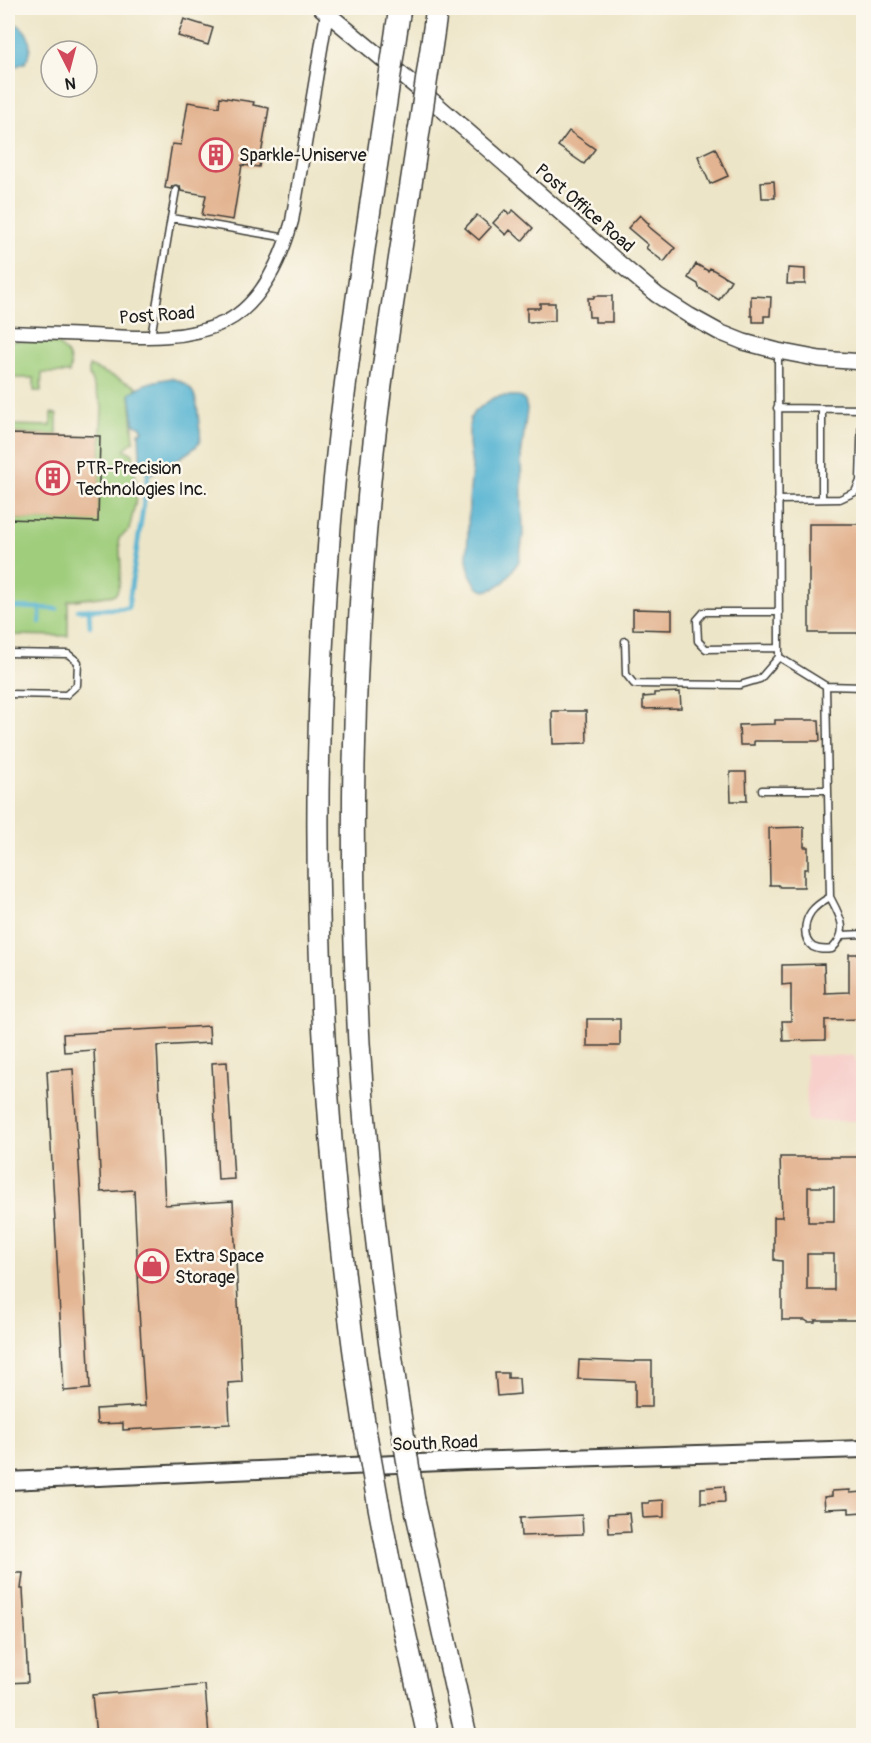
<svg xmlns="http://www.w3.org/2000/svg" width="871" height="1743" font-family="Pangolin,sans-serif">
  <rect width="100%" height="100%" fill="#fbf7ec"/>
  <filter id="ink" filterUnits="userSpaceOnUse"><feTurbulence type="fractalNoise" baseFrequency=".0167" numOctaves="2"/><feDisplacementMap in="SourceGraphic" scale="12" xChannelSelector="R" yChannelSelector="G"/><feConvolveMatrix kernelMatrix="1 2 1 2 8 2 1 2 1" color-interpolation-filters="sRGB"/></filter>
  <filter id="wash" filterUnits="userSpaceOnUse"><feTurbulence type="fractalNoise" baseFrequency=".008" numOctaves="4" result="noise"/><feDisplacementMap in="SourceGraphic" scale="24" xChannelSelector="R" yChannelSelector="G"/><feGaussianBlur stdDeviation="1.35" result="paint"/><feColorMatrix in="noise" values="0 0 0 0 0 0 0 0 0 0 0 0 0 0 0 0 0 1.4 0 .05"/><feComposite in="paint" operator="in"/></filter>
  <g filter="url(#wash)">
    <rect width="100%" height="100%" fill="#ede5c7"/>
    <path fill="#f7d0cc" d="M806,1055L855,1056V1061H863V1121H807Z"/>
    <path fill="#9fcd7b" stroke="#5e744c" stroke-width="1.5" d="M8,341L55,342C66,351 74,358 69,373H42L41,391H34V378H8Z
      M89,366L138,387L130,394L134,441L124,449L133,454L137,496L129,530L119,538C120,553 124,585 115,595L68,601V636L8,635V519L97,521L102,406L89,375Z
      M51,413L56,414L57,415V435L8,433V425L51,426Z"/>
    <path fill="#54b3d2" stroke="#386877" stroke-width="1.5" d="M8,20C11,22 18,24 21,27C32,36 32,51 25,63L8,69Z
      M171,378C198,385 197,401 199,425C200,430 202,438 199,443C194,451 158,471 148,475C138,468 140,445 139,432L143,431L140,426L134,424L130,394C143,382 155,381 171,378Z
      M502,396H519L525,401L527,409L521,457L523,536L519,561L505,581L493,589L485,591L478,588L470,574L467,559L469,501L472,468L469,444V428L470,419L474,412L493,398Z"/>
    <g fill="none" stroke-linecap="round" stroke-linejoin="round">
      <path stroke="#54b3d2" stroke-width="4.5" d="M8,607L40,608
        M89,609L90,626
        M78,610L128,608L148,475
        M40,622V608L57,609"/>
    </g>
    <g id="blocks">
      <path fill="#e3b491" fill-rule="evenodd" d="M184,19L213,28L208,45L178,36Z
        M220,97L254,102L253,105L269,108L259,167L242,165L233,220L202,215L206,195L181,191L180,186L176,185L172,186L171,189L165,188L172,144L181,145L188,102L219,107Z
        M569,131L595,149L584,164L558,146Z
        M715,148L728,176L710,184L698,156Z
        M774,181L775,198H762L761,182Z
        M505,210L509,214L513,210L533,228L522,241L510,230L506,235L493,223Z
        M477,215L491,227L479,240L465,228Z
        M640,215L649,224L648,226L675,248L664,262L646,248L648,245L628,228Z
        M696,264L708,271L710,268L731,280L719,300L699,288L698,284L688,278Z
        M788,268L805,269V284H787Z
        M594,296H612V322H595V317H589L588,298H594Z
        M751,296L771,297L770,316H764V322H753V316H751Z
        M540,303H555V321L527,322V308H540Z
        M8,434L100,436L98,522L8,519Z
        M809,524H864V633H809Z
        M633,609L672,610V630L633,629Z
        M680,692L681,708L643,709V697L654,696V693Z
        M552,711H586L587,743L553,744Z
        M775,720H819L820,741H754V745H740L739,725L775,724Z
        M730,772H746L747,801H731Z
        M804,827V847H808V869H804V887H780L778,885H770L769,828Z
        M849,954H864V1019L825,1020V1040L783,1041L782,1021H791V984L782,985V965L824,964L825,993L849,992Z
        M587,1019H620V1046H587Z
        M209,1026L210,1043L157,1046L165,1205L233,1201L242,1382L228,1383L230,1424L123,1430V1423L97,1424L96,1409L145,1406L138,1295H139L134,1190L101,1192L94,1050L64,1052L63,1034Z
        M227,1062L234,1179L218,1180L212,1063Z
        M73,1069L81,1198L90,1389L64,1391L47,1071Z
        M780,1157H864V1320H815V1322H808L805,1320H782V1261L774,1260V1217H782ZM808,1187H834V1222H808ZM807,1254H834V1290H807Z
        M579,1360L635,1362V1361H652V1407H635V1381L578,1379Z
        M495,1373H508V1378H519L520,1394L497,1396Z
        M724,1486L725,1502L701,1503V1488Z
        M850,1490V1493L864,1492V1512L849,1513V1508L825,1509L824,1497L832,1496V1491Z
        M664,1500V1517L643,1518L642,1503H649V1501Z
        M629,1513L631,1532L609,1533L608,1514Z
        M582,1515L583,1534L521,1536L520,1518Z
        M8,1573H23L21,1589H23L28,1682L8,1683Z
        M205,1685L209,1736H96L92,1695Z"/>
    </g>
  </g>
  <g filter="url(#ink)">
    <use href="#blocks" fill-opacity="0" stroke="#3b3a36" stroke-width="1.5"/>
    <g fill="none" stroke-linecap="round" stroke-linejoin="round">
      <g stroke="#3b3a36" stroke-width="9">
        <path id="service" d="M171,218L176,190
          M151,337L171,218L287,238
          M777,408L864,409
          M822,409V499
          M778,500L840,499L855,492L860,481L862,409
          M779,612H704L697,620L698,641L706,649L779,648
          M625,641L626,674L634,684L740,685L760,679L779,657L778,352
          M8,653L68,654L78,662L77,685L66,695L8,694
          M779,657L826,686L864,687
          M826,686L830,897C823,901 816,905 811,912C804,922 802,939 813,947C819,950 826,950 832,949C850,931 840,916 830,897
          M762,790H828
          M842,935L864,934"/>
      </g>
      <g stroke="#3b3a36" stroke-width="15">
        <path id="minor" d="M8,332C35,333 63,334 90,335C135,337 184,342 225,322C262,304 282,257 292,221L327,13"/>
      </g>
      <g stroke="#3b3a36" stroke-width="18">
        <path id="tertiary" d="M321,8L420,90L613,258L657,295L690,316L719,332L744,342L778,351L820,359L864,362"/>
      </g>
      <g stroke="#3b3a36" stroke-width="20">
        <path id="secondary" d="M8,1481L465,1461L864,1449"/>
      </g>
      <g stroke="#3b3a36" stroke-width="24">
        <path id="motorway" d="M397,27L400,8
          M430,56L437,8
          M402,1427C382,1300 367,1172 359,1043C349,856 352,668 370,481C381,364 402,247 419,131
          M365,1429C319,1128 305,831 330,527C342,385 365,244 386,102
          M414,1501L466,1736
          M378,1502L391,1570L428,1736"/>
      </g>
      <use href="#service" stroke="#fff" stroke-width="6"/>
      <use href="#minor" stroke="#fff" stroke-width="12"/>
      <use href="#tertiary" stroke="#fff" stroke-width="15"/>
      <use href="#secondary" stroke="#fff" stroke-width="16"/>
      <use href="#motorway" stroke="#fff" stroke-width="21"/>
      <g stroke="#3b3a36" stroke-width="24" stroke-linecap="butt">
        <path id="motorway-bridge" d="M386,102L397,27
          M419,131L430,56
          M402,1427L414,1501
          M365,1429L378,1502"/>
      </g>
      <use href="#motorway-bridge" stroke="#fff" stroke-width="21"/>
    </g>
  </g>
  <defs>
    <g id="building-ring" transform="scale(1.725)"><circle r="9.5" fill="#fbf7ec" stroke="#d1495b" stroke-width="1.5"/><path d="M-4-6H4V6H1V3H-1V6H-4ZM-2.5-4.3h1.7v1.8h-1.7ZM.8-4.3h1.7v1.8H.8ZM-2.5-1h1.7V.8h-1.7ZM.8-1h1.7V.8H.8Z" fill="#d1495b"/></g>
    <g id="shop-ring" transform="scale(1.725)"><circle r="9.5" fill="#fbf7ec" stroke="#d1495b" stroke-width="1.5"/><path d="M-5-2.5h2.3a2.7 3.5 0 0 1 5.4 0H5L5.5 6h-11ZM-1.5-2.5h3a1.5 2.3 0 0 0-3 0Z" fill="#d1495b"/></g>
  </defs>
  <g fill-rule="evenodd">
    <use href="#building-ring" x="216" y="155"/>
    <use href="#building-ring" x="53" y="478"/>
    <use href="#shop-ring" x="152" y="1266"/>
  </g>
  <g text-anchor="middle" stroke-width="5" stroke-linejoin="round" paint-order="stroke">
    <g font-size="18" fill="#1c1c1c" stroke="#fbf7ec" text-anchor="start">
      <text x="239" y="161">Sparkle-Uniserve</text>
      <text x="76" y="474">PTR-Precision<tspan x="76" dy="21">Technologies Inc.</tspan></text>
      <text x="175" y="1262">Extra Space<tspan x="175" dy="21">Storage</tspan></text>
    </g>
    <g font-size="18" fill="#1c1c1c" stroke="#fbf7ec">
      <text transform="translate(585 208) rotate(41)" y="6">Post Office Road</text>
      <text transform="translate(157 315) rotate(-4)" y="6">Post Road</text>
      <text transform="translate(435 1443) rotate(-2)" y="6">South Road</text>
    </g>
  </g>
  <rect width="871" height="1743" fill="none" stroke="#fbf7ec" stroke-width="30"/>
  <g transform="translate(69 69) rotate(174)"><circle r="28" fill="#fbf7ec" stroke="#a29f99" stroke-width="1.5"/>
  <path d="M0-4.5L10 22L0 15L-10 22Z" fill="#d1495b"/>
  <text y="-9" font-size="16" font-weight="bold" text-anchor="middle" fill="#1c1c1c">N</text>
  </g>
</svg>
